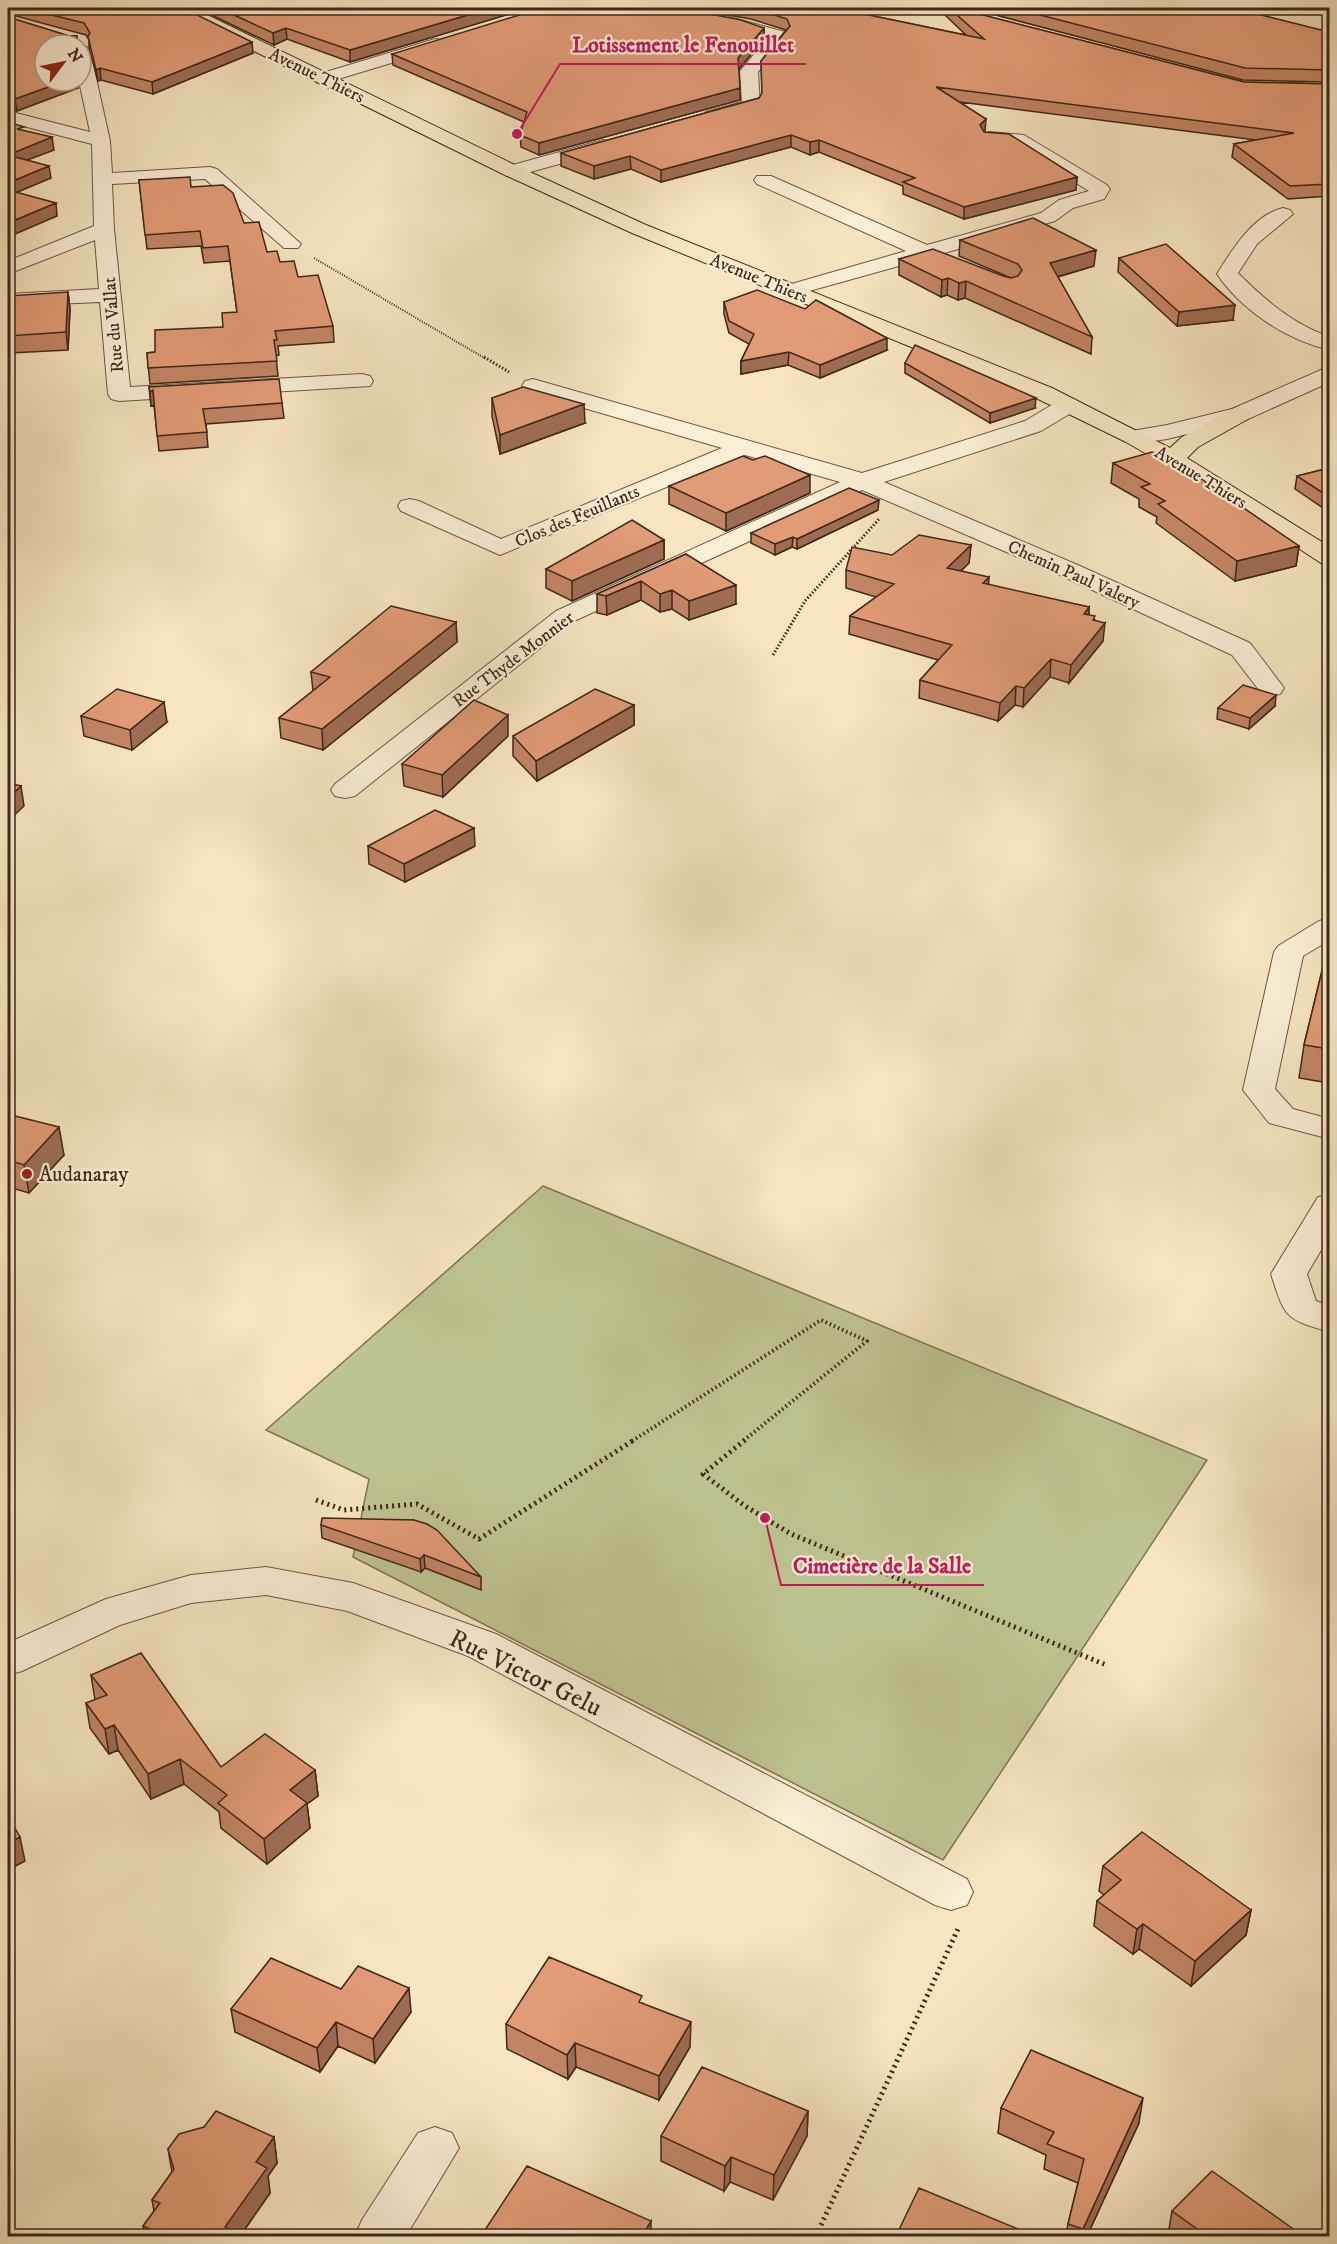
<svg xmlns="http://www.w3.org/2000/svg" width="1337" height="2244" font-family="'IM FELL DW Pica',serif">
  <rect width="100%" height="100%" fill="#f6e5c0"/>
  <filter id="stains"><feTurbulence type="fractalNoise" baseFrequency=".00333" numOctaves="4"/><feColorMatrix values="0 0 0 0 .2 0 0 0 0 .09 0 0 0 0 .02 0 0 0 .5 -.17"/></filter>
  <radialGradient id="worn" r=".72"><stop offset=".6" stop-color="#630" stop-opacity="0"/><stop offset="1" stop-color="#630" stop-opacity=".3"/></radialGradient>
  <path fill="#bdc491" stroke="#7e7556" stroke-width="1.5" d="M543,1186L1207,1460L943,1860L353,1557L369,1479L266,1430Z"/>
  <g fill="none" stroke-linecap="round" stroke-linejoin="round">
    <g stroke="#6e5644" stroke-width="2">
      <path id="minor" d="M722,15L785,32L788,36L758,72L760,105L757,109L713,122L706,120L704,116L706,112L742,102L740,71L768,38L716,24L713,20L716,16Z
        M435,39L441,40L444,44L441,48L325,83L319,82L316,78L319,74Z
        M81,46L87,47L90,51L110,141L112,173L210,167L217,169L301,244L298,248H284L205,179L112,184L114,229L130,387L362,374L370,376L373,381L370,386L119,401L111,399L108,394L100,302L8,306V294L99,289L95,240L8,274V261L94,226L92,144L8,122V111L90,132L79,81H81Z
        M990,132L1024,135L1107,185L1110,189L1104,199L1073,208L1055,221L941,254L939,259L932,261L924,259L795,295L788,297L781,295L778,291L781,287L906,251L757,184L754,180L757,176H771L927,245L1041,213L1059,200L1089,191L1013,144L983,142L981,138L983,134Z
        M603,140L610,142L612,146L610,150L512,177L505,175L502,171L505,167Z
        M1283,208L1290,210L1293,214L1257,244L1238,273C1265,300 1292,324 1330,337V350C1287,340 1242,311 1217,274C1232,250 1253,215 1283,208Z
        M1330,366V382L1248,419L1167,439L1134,444L1126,442L1122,437L1126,432L1167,425L1232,409Z
        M533,379L862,473L1025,421L1060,400L1068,398L1076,400L1079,405L1076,410L1041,431L884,482L1080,566L1250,643L1284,688L1280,694L1271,696L1262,694L1232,655L1062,576L862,490L574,621L355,796L345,798L335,796L331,790L335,784L556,611L840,482L745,455L500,555L401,511L398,506L401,501L410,499L419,501L501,539L722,448L525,391L522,386L525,381Z
        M1330,918V940L1303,956L1275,1089L1293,1109L1330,1119V1139L1269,1123L1243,1090L1274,952L1278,946L1319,921Z
        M1330,1194V1235L1307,1274L1316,1301L1330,1306V1332C1284,1319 1285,1317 1271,1274L1318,1197Z
        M266,1567L353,1583L496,1634L967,1879L973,1892L967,1905L951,1910L935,1905L468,1656L347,1611L266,1595L191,1603L120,1625L22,1671L8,1675V1643L106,1599L191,1575Z
        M435,2127L452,2133L459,2148L406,2236H355L362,2220L418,2133Z"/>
    </g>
    <g stroke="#40261a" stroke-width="2">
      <path id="major" d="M173,8H193L519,167L646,225L1052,388L1170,448L1182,437L1232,409L1240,407L1248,409L1251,414L1248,419L1198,447L1187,458L1330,547V565L1321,563L1214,493L1126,442L1036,398L632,233L505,175L175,12Z"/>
    </g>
    <path stroke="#40261a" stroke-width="2" stroke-dasharray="1 1.5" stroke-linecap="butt" d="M314,258L486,359"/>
    <path stroke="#40261a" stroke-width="3" stroke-dasharray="1.5 2" stroke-linecap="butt" d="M484,357L509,372
      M773,655L805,601L880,518"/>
    <path stroke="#40261a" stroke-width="4" stroke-dasharray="1.5 3" stroke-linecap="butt" d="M632,1441L821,1320L867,1341L743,1441"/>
    <path stroke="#40261a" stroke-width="5" stroke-dasharray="2 4" stroke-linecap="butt" d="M745,1440L703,1474L745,1506L791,1534L1106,1665
      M316,1500L344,1510L417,1504L479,1539L634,1440
      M816,2236L958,1929"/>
    <use href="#minor" fill="#f9eed6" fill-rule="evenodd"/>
    <use href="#major" fill="#f6e5c0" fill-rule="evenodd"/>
  </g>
  <path fill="#c28565" stroke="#40261a" stroke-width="1.5" d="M8,8H183L253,53L153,94L101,80L98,81L89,48V40L86,35L8,14Z
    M197,8H529L350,62L287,39L274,45Z
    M687,8H835L966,35L946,16V8H956L1244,82L1329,84V196L1288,199L1232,157L1234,144L1256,140L960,102L985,131L984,132L1077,177L1076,190L964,219L903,194V186L819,152L810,155L791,147L661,182L631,169L594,179L561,166V153L759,98L762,94L761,61L786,30L751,19Z
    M969,8H1233L1329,32V82L1243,80Z
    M8,17L69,36H77L78,45H45L78,88L17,111L8,109Z
    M764,28V39L739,69L740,100L539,155L521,147L520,135L524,122L393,65L392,54Z
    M139,180L191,187L244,223L267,252L298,277L333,326L334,342L278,346L279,355L276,356L278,376L150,384L147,353L155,352L223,327L237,312L230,261L204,263L201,246L147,249Z
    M960,240L1094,266L1058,277L1092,337L1091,354L965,298L958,300L947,295L941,297L899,275V259L1011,278L959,256Z
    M1119,258L1233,320L1177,326L1118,272Z
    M68,292L70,309L68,350L10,353L8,336Z
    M724,302L887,350L820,378L788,365L741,374V361L749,344L729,333L724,314Z
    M905,363L1035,408L990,423L905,373Z
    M149,387L282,403L284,418L206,424L208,447L159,451L154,405L151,406Z
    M492,398L585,423L500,454L492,416Z
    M1113,463L1299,546L1296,566L1235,581L1156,523L1157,517L1139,507V499L1111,483Z
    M1329,468V512L1295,489L1297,476Z
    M669,486L810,493L726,531L669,504Z
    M878,510L797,549L792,547L775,555L751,543V533Z
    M664,540V559L572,601L546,588V569Z
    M971,545L969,563L961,571L988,585L1089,607V615L1095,620L1103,641L1069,683L1050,677L1023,707L1015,705L998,721L919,698L920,680L938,660L849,634L850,616L876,597L846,588V570L892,555Z
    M686,554L736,604L689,620L672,609L660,612L641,600L607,615L597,613V594Z
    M456,622L457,642L323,750L281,738L279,718L313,691L311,672Z
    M634,705V725L537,781L513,756V736Z
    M1275,706L1249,729L1217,719L1218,708Z
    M81,716L167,722L132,750L84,736Z
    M508,736L443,797L404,786L402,764Z
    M368,846H475L405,882L369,864Z
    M1329,942V1083L1299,1078L1304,1045Z
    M8,1118L64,1155L29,1193L12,1188L8,1192Z
    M414,1520L481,1577V1590L425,1568L421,1572L322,1538L321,1525Z
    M91,1675L221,1767L315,1770L318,1796L307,1804L310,1828L267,1864L221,1828L219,1812L184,1784L151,1799L118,1750L109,1754L90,1728L86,1703L95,1700Z
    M1103,1866L1251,1910L1246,1935L1191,1986L1139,1949L1133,1954L1094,1926L1097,1901L1104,1895L1099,1891Z
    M341,1989L411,2012L375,2063L338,2046L320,2072L235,2032L231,2009Z
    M642,2003L690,2047L659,2100L576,2067L568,2079L507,2049L506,2024Z
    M1001,2108L1139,2123L1087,2236H1066L1068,2224L1078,2183L1044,2169L1046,2155L998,2133Z
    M808,2111L807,2136L773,2200L730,2182L724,2191L661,2161V2136Z
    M274,2137L277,2163L268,2176L270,2193L240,2236H145L143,2226L154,2211L152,2200L172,2172L168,2149Z
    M1172,2211L1303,2236H1170L1168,2235Z"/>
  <path fill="#9e6c53" stroke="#40261a" stroke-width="1.5" d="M491,8H529L350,62V50Z
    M286,28L287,39L274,45L273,33Z
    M764,28V39L738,70V58Z
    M252,42L253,53L153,94L152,82Z
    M100,68L101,80L98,81L96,70Z
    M65,81H78V88L17,111L15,99Z
    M740,88V100L539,155V143Z
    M986,119L985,131L979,137L980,125Z
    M791,135V147L661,182V170Z
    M52,137L54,150L9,167L8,155Z
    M819,140V152L810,155V142Z
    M630,156L631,169L594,179V166Z
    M49,166L51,178L8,196V183Z
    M1077,177L1076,190L964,219V207Z
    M56,203L57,216L8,237V223Z
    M1096,250L1094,266L1049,279L1050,263Z
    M948,278L947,295L941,297L942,280Z
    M966,281L965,298L958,300L959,283Z
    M68,292L70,309L68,350L66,332Z
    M1235,305L1233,320L1177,326L1179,312Z
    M887,338V350L820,378V365Z
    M789,352L788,365L741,374V361Z
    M153,390L155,405L151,406L150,392Z
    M1036,398L1035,408L990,423V413Z
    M584,404L585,423L500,454V435Z
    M810,475V493L726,531V513Z
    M879,500L878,510L797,549V539Z
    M793,537L792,547L775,555V544Z
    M664,540V559L572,601V581Z
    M971,545L969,563L946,585L947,568Z
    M1299,546L1296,566L1235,581L1237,561Z
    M989,577L988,595L983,583Z
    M641,581V600L607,615L606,596Z
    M736,585V604L689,620V601Z
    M672,590V609L660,612V594Z
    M1089,607L1088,626L1084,614Z
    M456,622L457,642L323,750L322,729Z
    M1105,623L1103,641L1069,683L1071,665Z
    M1051,659L1050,677L1023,707L1024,688Z
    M1016,686L1015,705L998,721L1000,703Z
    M1276,695L1275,706L1249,729L1250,718Z
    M164,702L167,722L132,750L130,730Z
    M634,705V725L537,781L536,761Z
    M508,715V736L443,797L442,775Z
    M21,786L24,806L8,821V798Z
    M474,828L475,846L405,882L404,864Z
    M9,875L12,897L8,900V876Z
    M59,1127L64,1155L29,1193L24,1165Z
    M8,1164L12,1188L8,1192Z
    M424,1555L425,1568L421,1572L420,1559Z
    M114,1725L118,1750L109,1754L105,1729Z
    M180,1759L184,1784L151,1799L148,1774Z
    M315,1770L318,1796L307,1804L310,1828L267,1864L264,1839L290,1790Z
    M20,1837L25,1861L8,1870V1843Z
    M1251,1910L1246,1935L1191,1986L1195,1961Z
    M1143,1924L1139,1949L1133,1954L1137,1929Z
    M409,1988L411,2012L375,2063L373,2039Z
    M336,2022L338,2046L320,2072L317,2048Z
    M691,2022L690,2047L659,2100V2076Z
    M575,2043L576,2067L568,2079L567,2055Z
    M1143,2098L1139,2123L1087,2236H1082L1083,2229Z
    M808,2111L807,2136L773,2200L774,2175Z
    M274,2137L277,2163L268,2176L270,2193L240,2236H226L225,2227L256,2162Z
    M731,2157L730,2182L724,2191L725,2166Z
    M651,2221V2236H642Z"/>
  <path fill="#e19b76" stroke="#40261a" stroke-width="1.5" d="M23,8H183L252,42L152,82L100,68L96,70L88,36L90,33L84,23Z
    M219,8H491L350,50L286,28L273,33Z
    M542,8H679L741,20L764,28L738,58L740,88L539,143L520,135L527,112L392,54Z
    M752,8H835L984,39L949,8H956L1244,82L1329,84V184L1290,186L1234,144L1294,133L936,87L986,119L980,125L984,132L1009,134L1077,177L964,207L903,182L915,178L819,140L810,142L791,135L661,170L630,156L594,166L561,153L759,98L762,93L761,61L790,26L787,19Z
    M1013,8H1233L1329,32V70L1245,68Z
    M8,17L69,36H77V45H45V81H65L15,99L8,98Z
    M8,122L24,127L17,129L52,137L8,155L49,166L8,183Z
    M190,177L191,187L223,185L233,193L244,223L259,222L267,252L277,251L280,262L294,261L298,277L318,275L333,326L275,331L277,340H274L277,361L148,368L147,353L155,352V330L223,327L222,313L237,312L228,246L203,248L200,231L145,235L139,180Z
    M8,190L56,203L8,223Z
    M1033,218L1096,250L1050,263L1092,337L966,281L959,283L948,278L942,280L899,259L933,249L1003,276L1011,278L1018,276L1022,270L1018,264L960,240Z
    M1166,244L1235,305L1179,312L1119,258Z
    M757,290L805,309L816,300L887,338L820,365L789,352L741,361L754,334L729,321L724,302Z
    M68,292L66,332L8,336V296Z
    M915,345L1036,398L990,413L905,363Z
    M279,379L282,403L203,409L207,432L157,436L153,390L150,392L149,387Z
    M523,387L584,404L500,435L492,398Z
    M1152,452L1179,468L1184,467L1299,546L1237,561L1158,504L1165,501L1141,487L1150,484L1113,463Z
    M743,456L753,460L765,456L810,475L726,513L669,486Z
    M1329,468V497L1297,476Z
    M849,488L879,500L797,539L793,537L775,544L751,533Z
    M632,520L664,540L572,581L546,569Z
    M919,535L971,545L947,568L989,577L983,583L1089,607L1084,614L1095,616L1093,620L1105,623L1071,665L1051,659L1024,688L1016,686L1000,703L920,680L952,645L850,616L894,584L846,570L852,547L892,555Z
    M686,554L736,585L689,601L672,590L660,594L641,581L606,596L597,594Z
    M391,606L456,622L322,729L279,718L330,677L311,672Z
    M1243,685L1276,695L1250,718L1218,708Z
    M117,689L164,702L130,730L81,716Z
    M595,689L634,705L536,761L513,736Z
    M474,700L508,715L442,775L402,764Z
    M8,783L21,786L8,798Z
    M435,810L474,828L404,864L368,846Z
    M1329,942V1049L1304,1045Z
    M11,1115L59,1127L24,1165L8,1160V1118Z
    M322,1518L414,1520L427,1524L437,1530L481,1577L424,1555L420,1559L321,1525Z
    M141,1653L221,1767L265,1734L315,1770L290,1790L307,1803L264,1839L218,1803L227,1795L180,1759L148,1774L114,1725L105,1729L86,1703L107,1695L91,1675Z
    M8,1816L20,1837L8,1843Z
    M1142,1832L1251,1910L1195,1961L1143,1924L1137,1929L1097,1901L1121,1880L1103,1866Z
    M549,1957L642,1996L639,2002L691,2022L659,2076L575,2043L567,2055L506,2024Z
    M271,1958L341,1989L358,1966L409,1988L373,2039L336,2022L317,2048L231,2009Z
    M1031,2050L1143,2098L1083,2229L1068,2224L1084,2159L1047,2144L1054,2132L1001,2108Z
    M702,2067L808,2111L774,2175L731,2157L725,2166L661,2136Z
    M216,2111L274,2137L256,2162L267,2168L225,2227L236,2232L233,2236H166L143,2226L160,2203L152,2200L174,2169L168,2149L179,2134L204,2127Z
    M527,2166L651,2221L642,2236H481Z
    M1212,2171L1303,2236H1207L1172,2211Z
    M919,2188L1035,2236H896Z
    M8,2232L15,2236H8Z"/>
  <circle fill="#8f2418" stroke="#f9eed6" stroke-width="2" cx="27" cy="1174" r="6"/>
  <g text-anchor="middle" stroke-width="4.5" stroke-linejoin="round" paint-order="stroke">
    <g font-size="18" fill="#40261a" stroke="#f9eed6">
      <text transform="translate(317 75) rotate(26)" y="6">Avenue Thiers</text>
      <text transform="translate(759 278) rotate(22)" y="6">Avenue Thiers</text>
      <text transform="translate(113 325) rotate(-95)" y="6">Rue du Vallat</text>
      <text transform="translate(1201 477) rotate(31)" y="6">Avenue Thiers</text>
      <text transform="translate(577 516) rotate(-23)" y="6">Clos des Feuillants</text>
      <text transform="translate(1074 574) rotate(24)" y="6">Chemin Paul Valery</text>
      <text transform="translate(513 659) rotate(-37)" y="6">Rue Thyde Monnier</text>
    </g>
    <g font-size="21" fill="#40261a" stroke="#f9eed6" text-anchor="start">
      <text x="39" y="1181">Audanaray</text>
    </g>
    <g font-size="26" fill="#40261a" stroke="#f9eed6">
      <text transform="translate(526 1672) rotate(26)" y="9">Rue Victor Gelu</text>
    </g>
  </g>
  <path fill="none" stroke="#c2185b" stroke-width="2" d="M517 134L560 64H806M765 1518L781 1585H984"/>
  <g fill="#c2185b" stroke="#f9eed6" stroke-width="2">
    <circle cx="517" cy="134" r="6"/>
    <circle cx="765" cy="1518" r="6"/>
  </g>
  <g font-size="22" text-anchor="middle" font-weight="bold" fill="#c2185b" stroke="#f9eed6" stroke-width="4.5" stroke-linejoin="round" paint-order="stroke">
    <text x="683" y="52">Lotissement le Fenouillet</text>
    <text x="882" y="1573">Cimetière de la Salle</text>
  </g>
  <rect width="1337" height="2244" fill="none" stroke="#f6e5c0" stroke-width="30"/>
  <rect x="9" y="9" width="1319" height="2226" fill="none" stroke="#40261a" stroke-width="3"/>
  <rect x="15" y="15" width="1307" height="2214" fill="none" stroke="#40261a" stroke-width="1.5"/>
  <g transform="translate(63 63) rotate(58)"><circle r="28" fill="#f9eed6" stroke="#af9e8b" stroke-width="1.5"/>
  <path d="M0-4.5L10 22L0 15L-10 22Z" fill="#8f2418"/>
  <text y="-9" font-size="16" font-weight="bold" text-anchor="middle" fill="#40261a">N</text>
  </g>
  <rect width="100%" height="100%" filter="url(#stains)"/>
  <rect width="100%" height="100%" fill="url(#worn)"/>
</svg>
